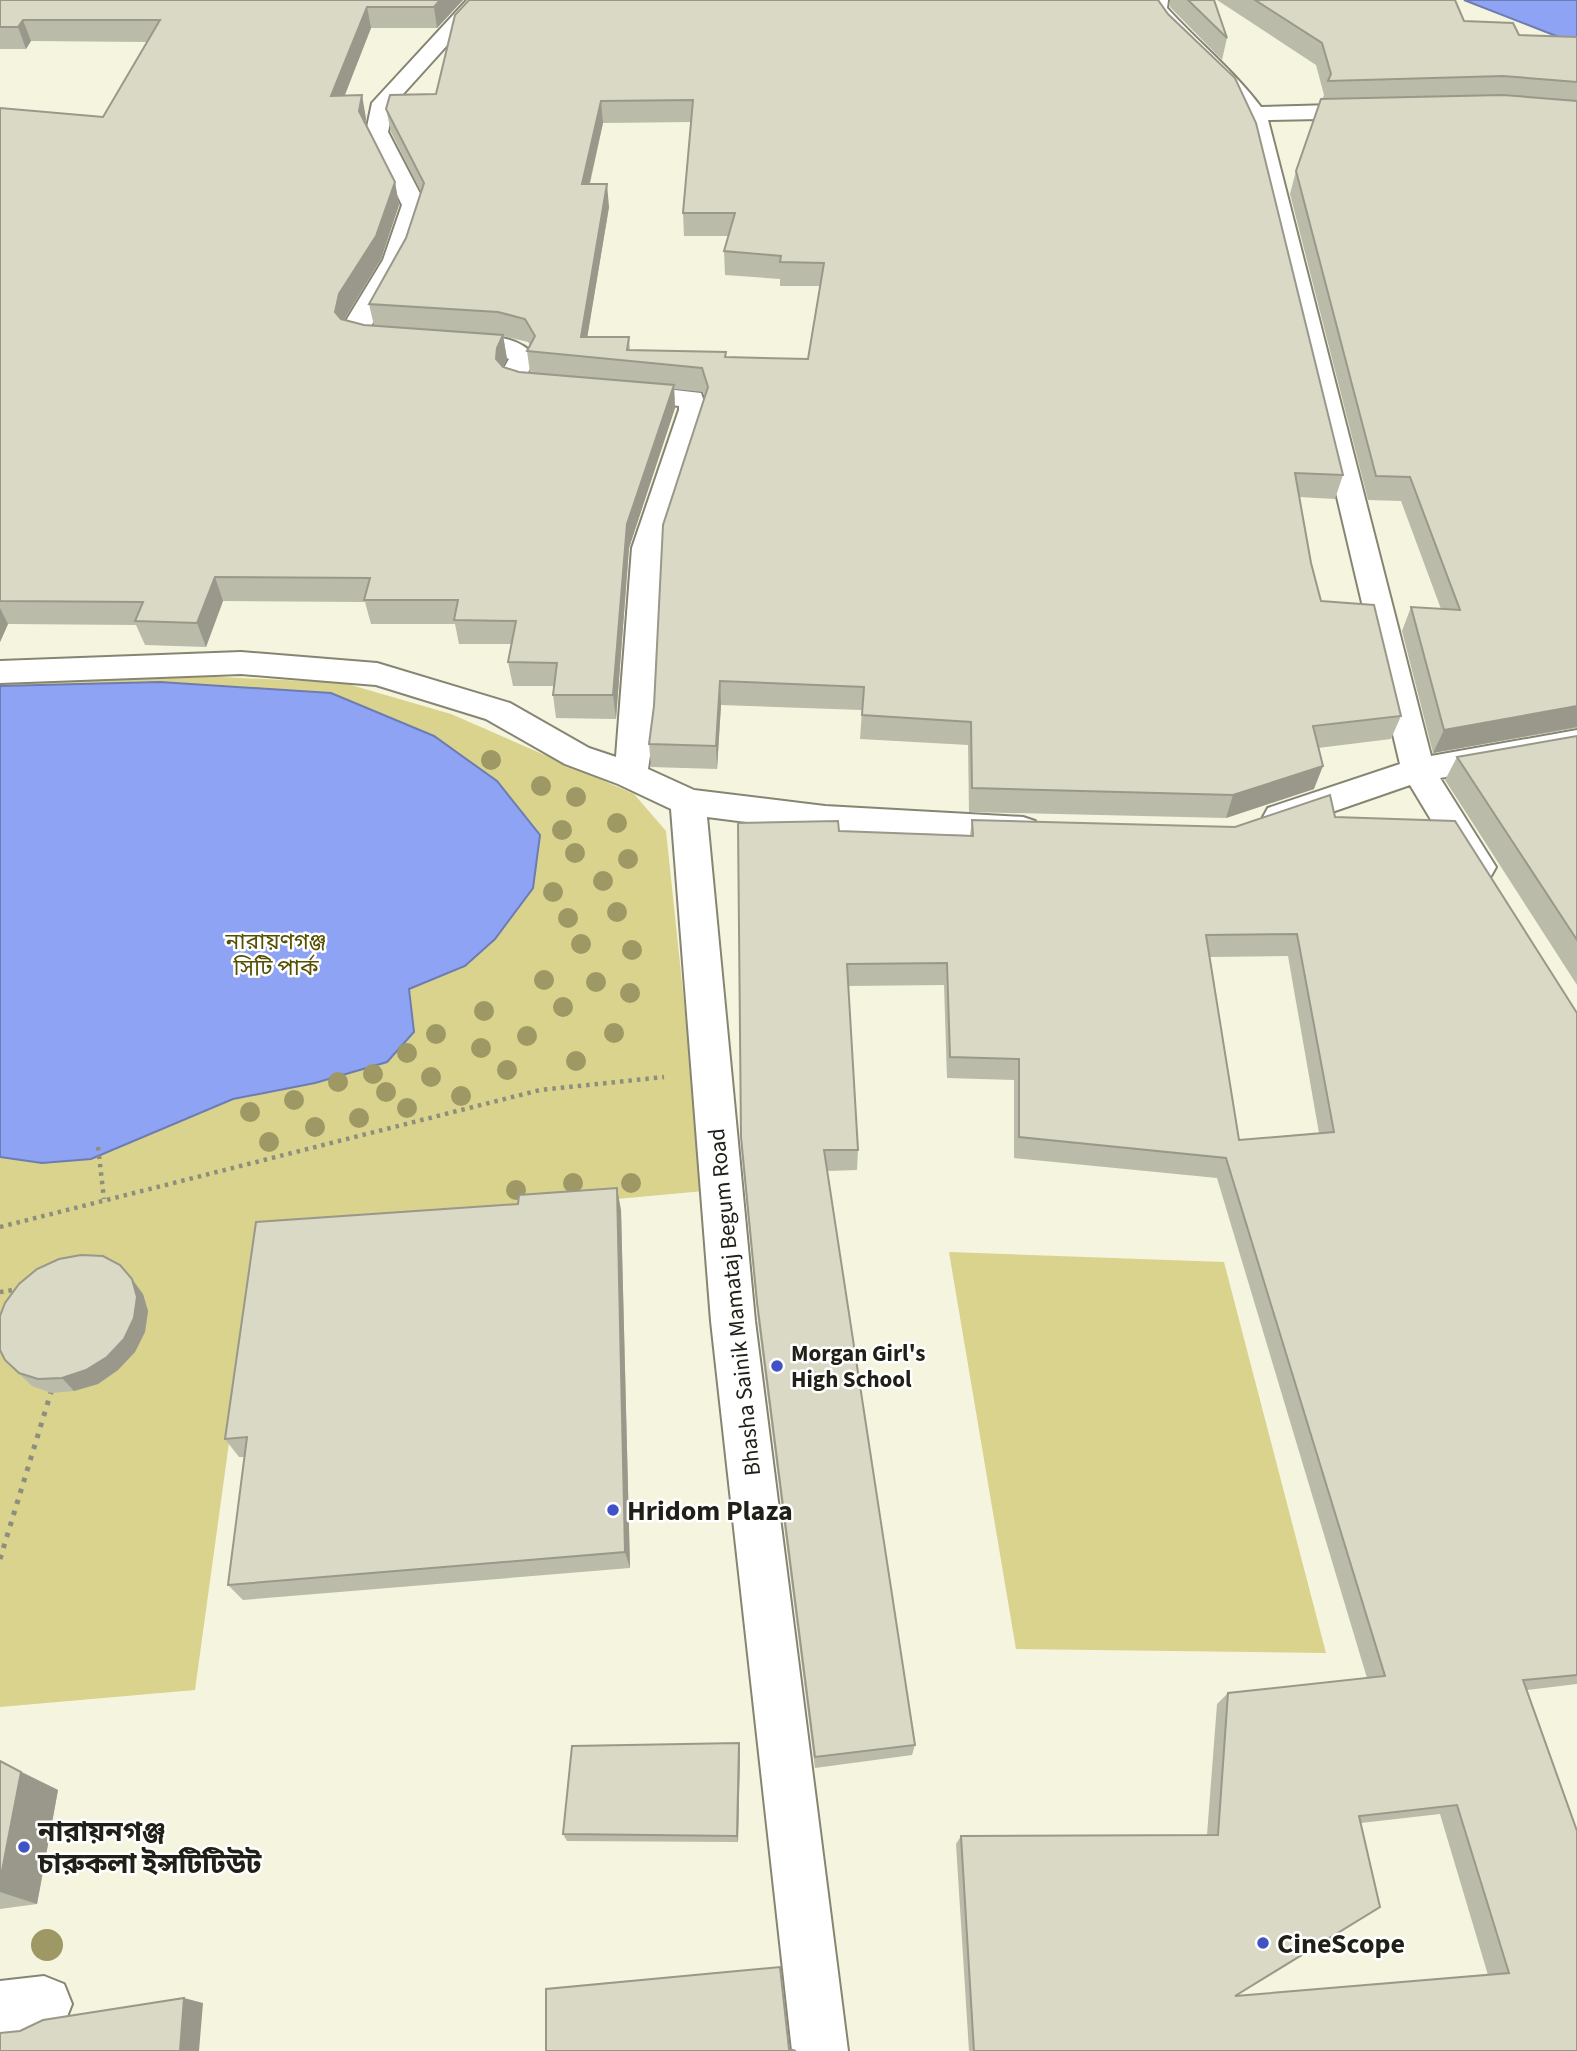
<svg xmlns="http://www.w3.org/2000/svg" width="1577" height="2051" font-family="'Source Sans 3','Noto Sans Bengali',sans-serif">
  <rect width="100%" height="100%" fill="#f5f4df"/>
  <path fill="#d9d38d" d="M118,672L344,683L451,714L634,794L666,831L704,1191L258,1232L195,1690L0,1707V677Z
    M949,1252L1224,1262L1326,1653L1016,1649Z"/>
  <path fill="#8ea3f3" stroke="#6d7cb1" stroke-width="2" d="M1464,0H1577V43L1569,41Z
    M160,682L331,693L434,736L497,781L540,835L533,888L495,939L465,966L409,989L414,1032L387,1062L315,1083L233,1099L91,1159L42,1163L0,1157V686Z"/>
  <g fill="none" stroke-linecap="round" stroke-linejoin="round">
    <g stroke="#868572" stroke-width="4">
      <path id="minor" d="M467,0H488L394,104L388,132L426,205L408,260L370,328L407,334L411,340L407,346L398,348L347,340L343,334L347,319L383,260L402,205L366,132L372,103Z
        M1148,0H1168L1167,8C1198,42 1234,71 1261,107L1369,104L1380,111L1369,118L1268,120L1431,756L1577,730V754L1440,778L1496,867L1491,876L1478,880L1465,876L1410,785L1280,830L1268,826L1263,817L1268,808L1400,764L1267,200C1257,162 1252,116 1223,87C1206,69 1145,25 1148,0Z
        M455,335C482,336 519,333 536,358L526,376L562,381L565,387L562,393L552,395L503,388L500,375L509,359L497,353L446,349L442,343L446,337Z
        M622,384L701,393L707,410L662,548L654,729L648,769L694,790L825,806L1023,817L1035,821L1040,830L1035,839L1023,843L825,832L707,817L755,1321L848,2051H792L711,1321L671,809L618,784L565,764L486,719L376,685L241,674L0,683V661L241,652L377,663L510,703L589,748L616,757L632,548L679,410V406L612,398L608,392L612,386Z
        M44,1976L64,1984L72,2004L64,2024L44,2032L0,2037V1981Z"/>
    </g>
    <path stroke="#8e8e7f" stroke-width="4.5" stroke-dasharray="3.5 5" stroke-linecap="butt" d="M98,1147L104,1199
      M0,1227L540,1090L664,1077
      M0,1292L19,1289"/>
    <path stroke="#8e8e7f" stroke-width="5" stroke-dasharray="4.5 7" stroke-linecap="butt" d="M0,1559L52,1389"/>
    <use href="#minor" fill="#fff" fill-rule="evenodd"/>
  </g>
  <g fill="#9e9964">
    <circle cx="491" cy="760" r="10"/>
    <circle cx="541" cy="786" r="10"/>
    <circle cx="576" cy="797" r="10"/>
    <circle cx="617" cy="823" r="10"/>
    <circle cx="562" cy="830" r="10"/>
    <circle cx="575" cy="853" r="10"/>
    <circle cx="628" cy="859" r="10"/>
    <circle cx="603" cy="881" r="10"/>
    <circle cx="553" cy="892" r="10"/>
    <circle cx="617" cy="912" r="10"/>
    <circle cx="568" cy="918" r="10"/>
    <circle cx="581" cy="944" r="10"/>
    <circle cx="632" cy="950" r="10"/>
    <circle cx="544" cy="980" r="10"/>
    <circle cx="596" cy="982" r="10"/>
    <circle cx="630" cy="993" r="10"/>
    <circle cx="563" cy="1007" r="10"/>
    <circle cx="484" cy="1011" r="10"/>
    <circle cx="614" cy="1033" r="10"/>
    <circle cx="436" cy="1034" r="10"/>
    <circle cx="527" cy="1036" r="10"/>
    <circle cx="481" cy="1048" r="10"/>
    <circle cx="407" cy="1053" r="10"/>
    <circle cx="576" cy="1061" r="10"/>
    <circle cx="507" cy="1070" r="10"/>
    <circle cx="373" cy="1074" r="10"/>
    <circle cx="431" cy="1077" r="10"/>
    <circle cx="338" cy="1082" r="10"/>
    <circle cx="386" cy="1092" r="10"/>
    <circle cx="461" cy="1096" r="10"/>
    <circle cx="294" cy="1100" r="10"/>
    <circle cx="407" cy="1108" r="10"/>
    <circle cx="250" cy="1112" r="10"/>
    <circle cx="359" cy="1118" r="10"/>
    <circle cx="315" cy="1127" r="10"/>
    <circle cx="269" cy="1142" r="10"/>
    <circle cx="573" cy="1183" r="10"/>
    <circle cx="631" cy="1183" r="10"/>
    <circle cx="516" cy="1190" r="10"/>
    <circle cx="47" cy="1945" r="16"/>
  </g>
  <path fill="#bbbba9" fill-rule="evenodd" d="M0,0H463L437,28H371L344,96L366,118L365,123L395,182L399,205L381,259L344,320L364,325L374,326L369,304L406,238L421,192L391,132L386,109L436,94L1158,0L1343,475L1335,499L1299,497L1311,563L1321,601L1401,716L1391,739L1318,748L1314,789L1226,818L969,812L968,745L860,739L862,710L721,705L717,769L651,767L649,744L705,397L703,392L674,389L675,408L629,548L616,719L556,718L553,695L554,686H513L508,662L512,644H459L455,624H371L365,602L223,601L206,647L145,645L136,625L8,624L0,642V108L103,117L147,42L31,41L26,49H0ZM691,122L683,213L684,236H728L724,251L725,275L780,279V286H820L808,359L726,357V352L630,350L629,337H587L609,207L590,184L603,123ZM503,336L528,342L530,345L527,351L530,373L519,372L503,366L507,359Z
    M1170,0H1214L1227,38L1222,60L1170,7Z
    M1217,0H1455L1464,21L1519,35L1577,37V728L1433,753L1402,631L1411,607L1441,609L1401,501L1368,500L1290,194L1296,171L1324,95L1316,65Z
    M1577,736V985L1445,780L1457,757Z
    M1335,817L1577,1013V1684L1527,1690L1577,2051H969L956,1844L961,1836L1207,1835L1217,1704L1228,1693L1367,1678L1217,1178L1014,1158V1080L947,1078L944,985L848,986L858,1150L857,1170L827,1171L915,1745L912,1755L815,1768L758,1321L742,1157L741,1137L839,831L970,835L972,820L1235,827ZM1288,956L1319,1133L1239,1140L1210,957ZM1440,1814L1488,1975L1235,1996L1361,1823Z
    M621,1210L630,1568L243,1600L228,1585L244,1457H239L225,1439Z
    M143,1294L148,1311L145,1332L135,1352L118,1370L98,1384L74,1391L51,1393L32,1386L5,1360Z
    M739,1743L740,1751L738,1842L567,1841L563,1834Z
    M0,1761L58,1790L37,1904L0,1909Z"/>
  <path fill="#99988a" d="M440,0H463L437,28L434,7Z
    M367,7L371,28L336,118L331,96Z
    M23,20L31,41L26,49L18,27Z
    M362,95L366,118L364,133L359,111Z
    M601,101L603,123L584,207L582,184Z
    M395,182L399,205L381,259L345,318L341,335L335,312L339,294Z
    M607,184L609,207L584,357L581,337Z
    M503,335L507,359L500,371L496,359L497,348Z
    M674,385L675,408L629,548L616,719L613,695L627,524Z
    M215,577L223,601L206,647L197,623Z
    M0,608L8,624L0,642Z
    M720,681L721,705L717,769L716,746Z
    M1577,706V727L1433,753L1444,730Z
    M1323,766L1314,789L1226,818L1233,795Z
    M617,1188L621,1210L630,1568L625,1552Z
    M132,1279L143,1294L148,1311L145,1332L135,1352L118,1370L98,1384L74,1391L62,1378Z
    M739,1743L740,1751L738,1842L737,1836Z
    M21,1772L58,1790L37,1904L0,1892V1881Z
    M184,1998L203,2003L199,2051H180Z"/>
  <path fill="#dad9c5" stroke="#99988a" stroke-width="2" fill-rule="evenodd" d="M0,0H440L434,7H367L331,96L362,95L359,111L395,182L376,236L339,294L335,312L341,319L364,325L503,335L497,348L496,359L503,367L519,372L674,385L627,524L613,695H553L557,663L508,662L516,621L454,620L458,600H364L370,578L215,577L197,623L135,621L143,602L0,601V108L103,117L160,20H23L18,27H0Z
    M469,0H1158L1168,14L1235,78L1256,123L1343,475L1295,473L1311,563L1321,601L1374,605L1401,716L1313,726L1323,766L1233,795L972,788L971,722L862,715L864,687L720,681L716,746L649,744L654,706L663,525L708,387L702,368L527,351L535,336L525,319L498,312L369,304L406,238L424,183L386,109L390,95L436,94L455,15ZM693,100L683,213H735L724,251L781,256L780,262L824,263L808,359L725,357L726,352L627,350L629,337H581L607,184H582L601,101Z
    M1188,0H1214L1227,38Z
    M1255,0H1455L1464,21L1513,23L1519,35L1577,37V82L1503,76L1328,81L1331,74L1322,43Z
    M1503,95L1577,101V706L1444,730L1411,607L1460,610L1410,477L1376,476L1296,171L1321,99Z
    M1577,736V940L1457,757Z
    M1330,795L1335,817L1455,821L1577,1013V1675L1523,1680L1577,1831V2051H974L961,1836L1218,1835L1228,1693L1385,1676L1226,1158L1019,1137V1059L950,1057L947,963L847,964L858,1150H824L915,1745L815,1757L757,1302L741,1137L738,823L838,821L839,831L973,836L972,820L1235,827ZM1297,934L1334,1132L1239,1140L1206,935ZM1457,1805L1509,1973L1235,1996L1380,1907L1359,1816Z
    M617,1188L625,1552L228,1585L247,1437L225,1439L256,1222L518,1204L519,1195Z
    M81,1255L103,1256L120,1265L132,1279L137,1297L134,1318L124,1339L107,1357L86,1370L62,1378L38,1379L19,1373L5,1360L0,1350V1316L5,1303L19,1284L37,1269L59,1259Z
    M739,1743L737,1836L563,1834L572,1746Z
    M0,1761L21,1772L0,1881Z
    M780,1967L789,2049L796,2051H546V1989Z
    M184,1998L180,2051H0V2033L20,2031L43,2020Z"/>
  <g fill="#4152c6" stroke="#fff" stroke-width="2.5">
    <circle cx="777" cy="1366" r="7"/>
    <circle cx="613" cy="1510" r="7"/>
    <circle cx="24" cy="1847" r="7"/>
    <circle cx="1263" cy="1943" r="7"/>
  </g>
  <g text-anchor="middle" stroke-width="5" stroke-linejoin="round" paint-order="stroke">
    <g font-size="23" fill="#564f00" stroke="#fff">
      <text x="276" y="949">নারায়ণগঞ্জ<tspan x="276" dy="26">সিটি পার্ক</tspan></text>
    </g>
    <g font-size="23" fill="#202018" stroke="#fff">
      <text transform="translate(734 1302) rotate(-96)" y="8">Bhasha Sainik Mamataj Begum Road</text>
    </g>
    <g font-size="23" font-weight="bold" fill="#202018" stroke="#fff" text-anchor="start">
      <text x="791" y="1361">Morgan Girl's<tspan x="791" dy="26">High School</tspan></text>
    </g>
    <g font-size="28" font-weight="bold" fill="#202018" stroke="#fff" text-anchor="start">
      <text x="627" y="1520">Hridom Plaza</text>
      <text x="38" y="1841">নারায়নগঞ্জ<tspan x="38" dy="32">চারুকলা ইন্সটিটিউট</tspan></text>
      <text x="1277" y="1953">CineScope</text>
    </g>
  </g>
</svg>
